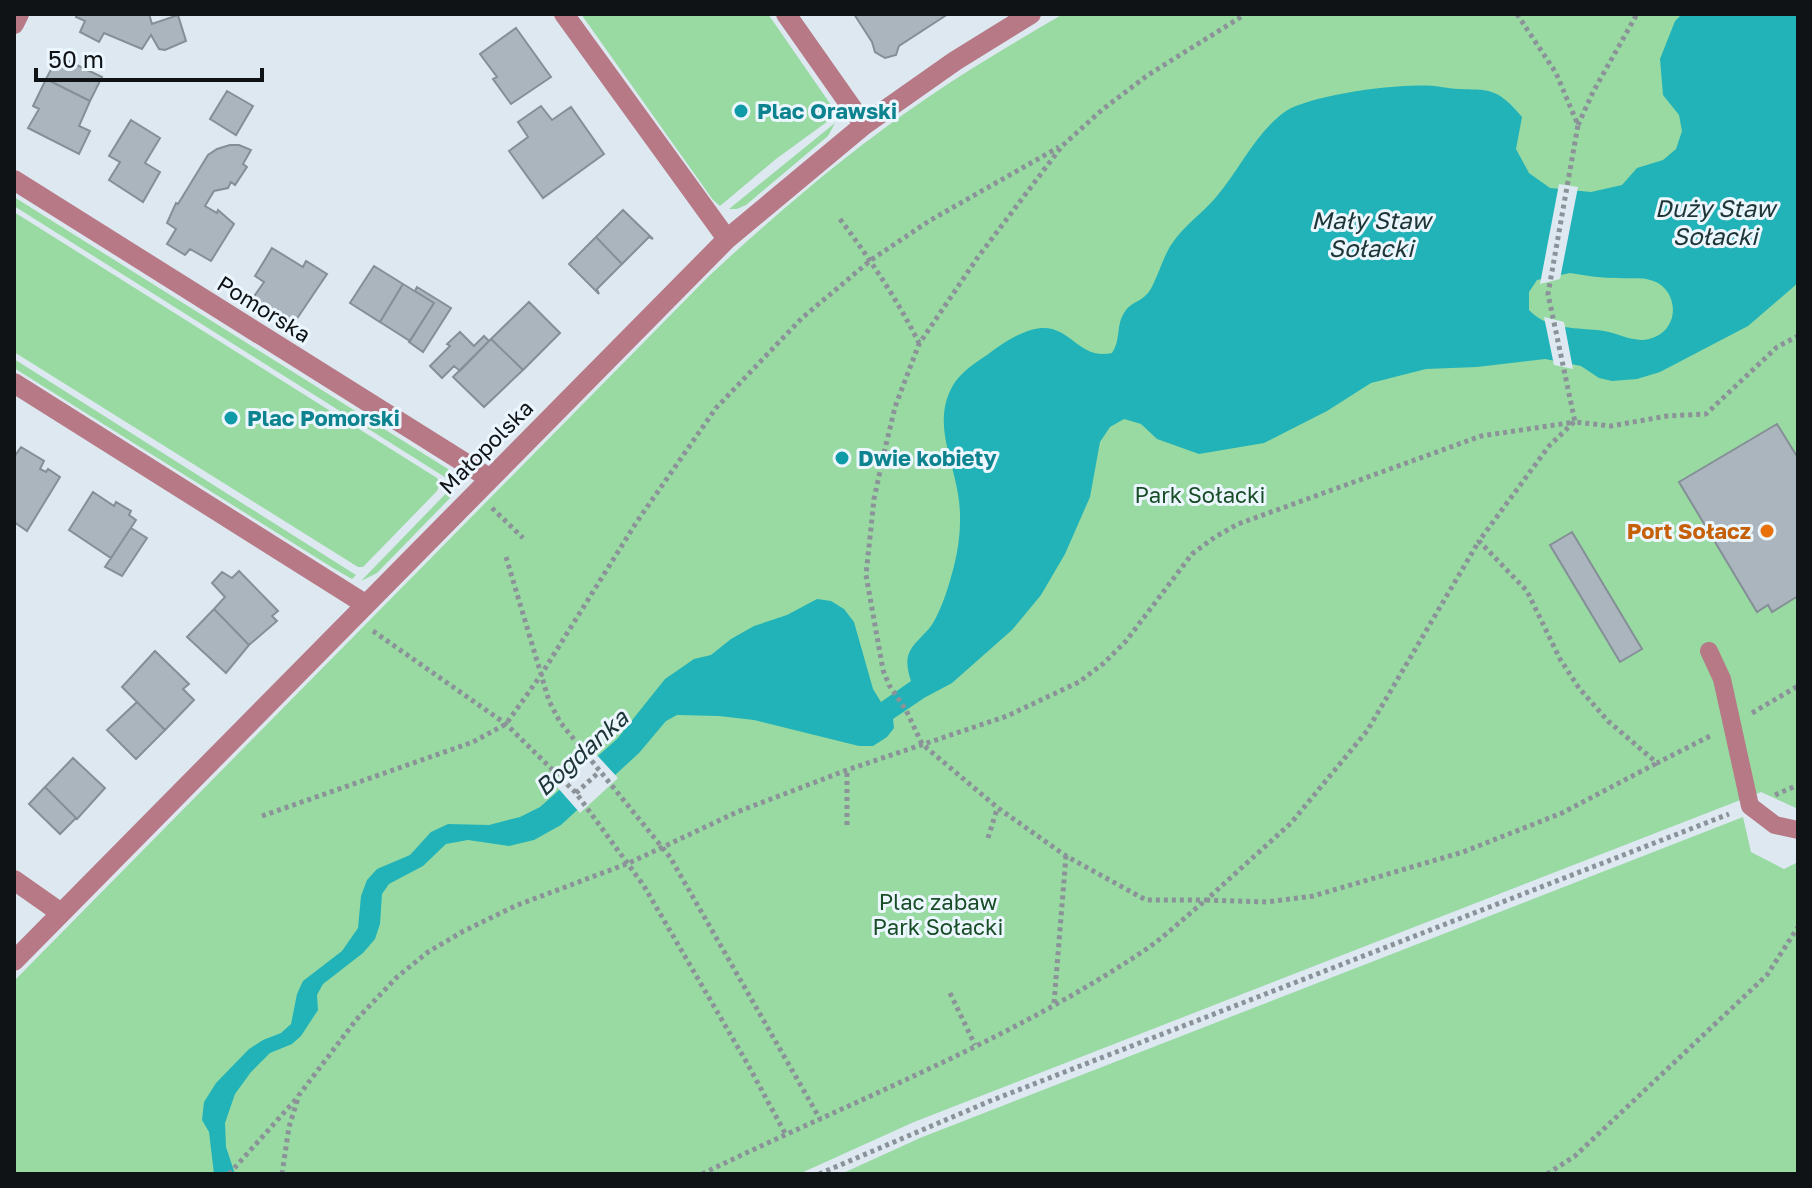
<svg xmlns="http://www.w3.org/2000/svg" width="1812" height="1188" font-family="'Golos Text',sans-serif">
  <rect width="100%" height="100%" fill="#dde8f1"/>
  <path fill="#99daa3" d="M581,14H768L831,105L835,116L776,159L720,206L713,200Z
    M1063,14H1798V809L1761,792L914,1122L799,1174H14V981L709,276C778,212 849,151 927,98C971,68 1017,41 1063,14Z
    M835,123L828,136L746,205L737,209H729Z
    M14,197L448,469L453,475L448,479L14,206Z
    M14,212L437,478L440,484L437,491L363,567H358L14,352Z
    M14,359L356,575L352,579L333,568L14,368Z
    M456,483L450,498L377,573L361,581Z
    M1743,817L1751,852L1784,869L1798,862V1174H841L920,1138Z"/>
  <path fill="#22b3b8" fill-rule="evenodd" d="M1682,14H1798V283L1748,326L1660,372L1637,379L1612,381L1599,378L1581,366L1545,359L1477,367L1426,369L1371,383L1327,411L1264,443L1199,454L1157,439L1141,424L1124,419L1110,427L1100,442L1090,497L1065,554L1041,595L1012,630L952,683L924,698L893,719L894,728L887,737L873,746H859L754,720L719,716L677,715L666,721L639,753L561,825L534,840L509,846L468,840L446,844L423,866L389,884L382,894L380,924L375,939L363,953L323,984L317,995L318,1010L301,1036L292,1044L270,1053L251,1072L235,1094L225,1123L226,1147L235,1174H214L209,1132L202,1120L204,1102L216,1083L249,1049L263,1040L281,1033L291,1024L297,994L303,981L342,951L358,928L361,896L367,880L377,869L410,855L431,832L448,824L489,825L520,817L540,807L617,739L665,679L694,659L711,655L731,639L754,626L787,615L817,599L831,601L844,609L854,622L873,689L881,702L911,681C908,672 905,660 910,651C915,641 927,633 933,623C943,606 949,585 954,566C960,543 962,517 958,494C952,456 931,419 955,382C963,371 976,362 987,355C1003,343 1022,330 1041,328C1071,326 1079,360 1112,353C1121,340 1116,325 1124,313C1129,303 1140,302 1147,294C1154,288 1163,257 1171,245C1183,226 1203,213 1217,196C1239,170 1257,131 1286,111C1313,94 1410,81 1441,87C1482,94 1491,79 1522,117L1516,149L1529,173L1550,188L1591,192L1622,185L1637,168L1663,160L1676,149L1682,131L1679,115L1663,95L1660,59L1675,21ZM1570,273C1587,276 1602,278 1619,278C1629,279 1641,277 1650,280C1676,286 1682,323 1657,336C1638,346 1622,334 1604,331C1577,327 1549,331 1529,310V292L1537,280Z"/>
  <path fill="#dde8f1" d="M1559,184L1578,187L1560,279L1540,284Z
    M1544,317L1564,322L1573,369L1554,365Z
    M595,753L618,778L580,813L557,787Z"/>
  <path fill="#abb5bd" stroke="#848f96" stroke-width="2" d="M77,14H149L152,24L178,15L186,41L165,50L159,49L151,35L142,49L104,33L99,42L80,32L85,21L76,17Z
    M854,14H948L899,46L896,55L885,58L875,52L872,42Z
    M516,28L551,77L511,104L493,79L497,77L480,54Z
    M58,56L102,77L90,101L46,79Z
    M46,79L90,101L79,126L90,131L79,154L28,128L39,109L33,106Z
    M227,91L253,106L236,135L210,119Z
    M541,106L552,120L571,107L604,154L543,198L509,151L528,137L518,122Z
    M131,120L160,138L145,163L160,172L143,202L109,180L120,162L109,156Z
    M230,145H239L251,150L243,164L247,167L235,185L231,182L228,188L214,191L205,206L217,213L218,210L234,224L211,261L190,249L185,255L167,244L176,229L167,223L176,203L178,204L208,155L217,149Z
    M623,210L653,239L649,237L622,264L596,237Z
    M596,237L622,264L597,289L599,294L569,264Z
    M272,248L303,267L306,261L327,274L294,323L253,298L264,282L255,276Z
    M374,266L403,284L380,322L350,303Z
    M403,284L434,303L410,341L380,322Z
    M417,287L451,308L423,352L409,342L434,303L415,291Z
    M529,302L560,333L523,370L491,339Z
    M460,332L474,346L484,336L489,341L460,371L454,366L442,378L430,366L450,346L447,344Z
    M491,339L523,370L484,407L453,377Z
    M1777,424L1798,458V596L1772,612L1768,605L1757,612L1679,482Z
    M21,447L44,461L40,469L46,472L48,469L60,477L27,531L14,522V457Z
    M93,492L114,506L116,502L131,511L129,515L136,520L111,558L69,530Z
    M131,528L147,538L122,576L105,567Z
    M1572,532L1642,649L1620,662L1550,545Z
    M239,571L278,611L272,616L277,621L249,645L214,609L225,597L212,583L222,572L232,578Z
    M214,609L249,645L226,673L187,637Z
    M155,651L189,684L183,689L194,700L165,730L122,687Z
    M137,702L165,730L136,759L107,730Z
    M73,758L105,788L77,819L45,787Z
    M45,787L76,818L60,834L29,804Z"/>
  <g fill="none" stroke-linecap="round" stroke-linejoin="round">
    <path stroke="#8b9399" stroke-width="5" stroke-dasharray="4 4" stroke-linecap="butt" d="M1517,14L1556,73L1578,125L1548,294L1575,422L1611,426L1667,416L1706,414L1777,347L1798,336
      M1241,17L1148,75L1103,109L1062,146L978,257L919,344L895,407L884,453L874,499L866,575L883,670L889,685L906,710L922,744L998,808L1066,856L1146,900H1206L1291,823L1367,731L1479,541
      M1578,125L1593,92L1637,14
      M840,219C870,259 897,299 919,343
      M1574,422L1549,446L1479,541L1527,591L1560,659L1579,688L1608,721L1657,763L1712,735
      M492,508L523,538
      M506,557L549,701L560,722L670,857L820,1119
      M373,631L506,724L576,793L644,886L747,1063L786,1135
      M1752,713L1798,686
      M576,793L599,772
      M1775,795L1798,785
      M262,816L473,742L506,724L541,675L636,523L716,408L802,318L871,260L929,221L1059,147
      M847,825V770
      M988,838L997,809
      M950,993L975,1045
      M1054,1003L1066,856
      M229,1174L298,1097
      M282,1174L289,1127L299,1095L356,1020L397,977L428,952L462,932L515,906L629,863L737,812L847,770L1007,716L1079,682L1104,663L1126,641L1192,554L1215,537L1238,524L1481,436L1575,422
      M702,1174C850,1102 1008,1042 1145,950C1167,935 1186,916 1206,900L1267,902L1313,896L1463,852L1562,813L1657,763
      M819,1174L990,1101L1729,814
      M1547,1174L1575,1156L1767,975L1798,927"/>
    <path stroke="#b67985" stroke-width="18" d="M1709,651L1722,679L1750,806L1775,825L1798,830"/>
    <path stroke="#b67985" stroke-width="20" d="M564,14L727,239
      M786,14L864,125
      M14,24L19,14
      M14,180L489,478
      M14,383L365,604
      M14,880L61,913
      M14,961L727,239L864,125L955,61L1031,14"/>
  </g>
  <g fill="#0f9aa8" stroke="#ebf6fe" stroke-width="3">
    <circle cx="741" cy="111" r="8"/>
    <circle cx="231" cy="418" r="8"/>
    <circle cx="842" cy="458" r="8"/>
  </g>
  <circle fill="#e8710a" stroke="#ebf6fe" stroke-width="3" cx="1767" cy="531" r="8"/>
  <g text-anchor="middle" stroke-width="6" stroke-linejoin="round" paint-order="stroke">
    <g font-size="22" font-weight="bold" fill="#0d838f" stroke="#ebf6fe" text-anchor="start">
      <text x="757" y="119">Plac Orawski</text>
      <text x="247" y="426">Plac Pomorski</text>
      <text x="858" y="466">Dwie kobiety</text>
    </g>
    <g font-size="22" fill="#101316" stroke="#ebf6fe">
      <text transform="translate(264 309) rotate(32)" y="8">Pomorska</text>
      <text transform="translate(486 447) rotate(-45)" y="8">Małopolska</text>
    </g>
    <g font-size="22" fill="#184d26" stroke="#ebf6fe">
      <text x="1200" y="503">Park Sołacki</text>
      <text x="938" y="910">Plac zabaw<tspan x="938" dy="25">Park Sołacki</tspan></text>
    </g>
    <g font-size="22" font-weight="bold" fill="#c56008" stroke="#ebf6fe" text-anchor="end">
      <text x="1751" y="539">Port Sołacz</text>
    </g>
    <g font-size="24" font-style="italic" fill="#1e3536" stroke="#ebf6fe">
      <text x="1715" y="217">Duży Staw<tspan x="1715" dy="28">Sołacki</tspan></text>
      <text x="1371" y="229">Mały Staw<tspan x="1371" dy="28">Sołacki</tspan></text>
      <text transform="translate(582 753) rotate(-42)" y="8">Bogdanka</text>
    </g>
  </g>
  <rect width="1812" height="1188" fill="none" stroke="#101316" stroke-width="32"/>
  <path d="M36 68v12h226v-12" fill="none" stroke="#101316" stroke-width="4"/>
  <text x="48" y="68" font-size="24" fill="#101316" stroke="#ebf6fe" stroke-width="6" paint-order="stroke">50 m</text>
</svg>
